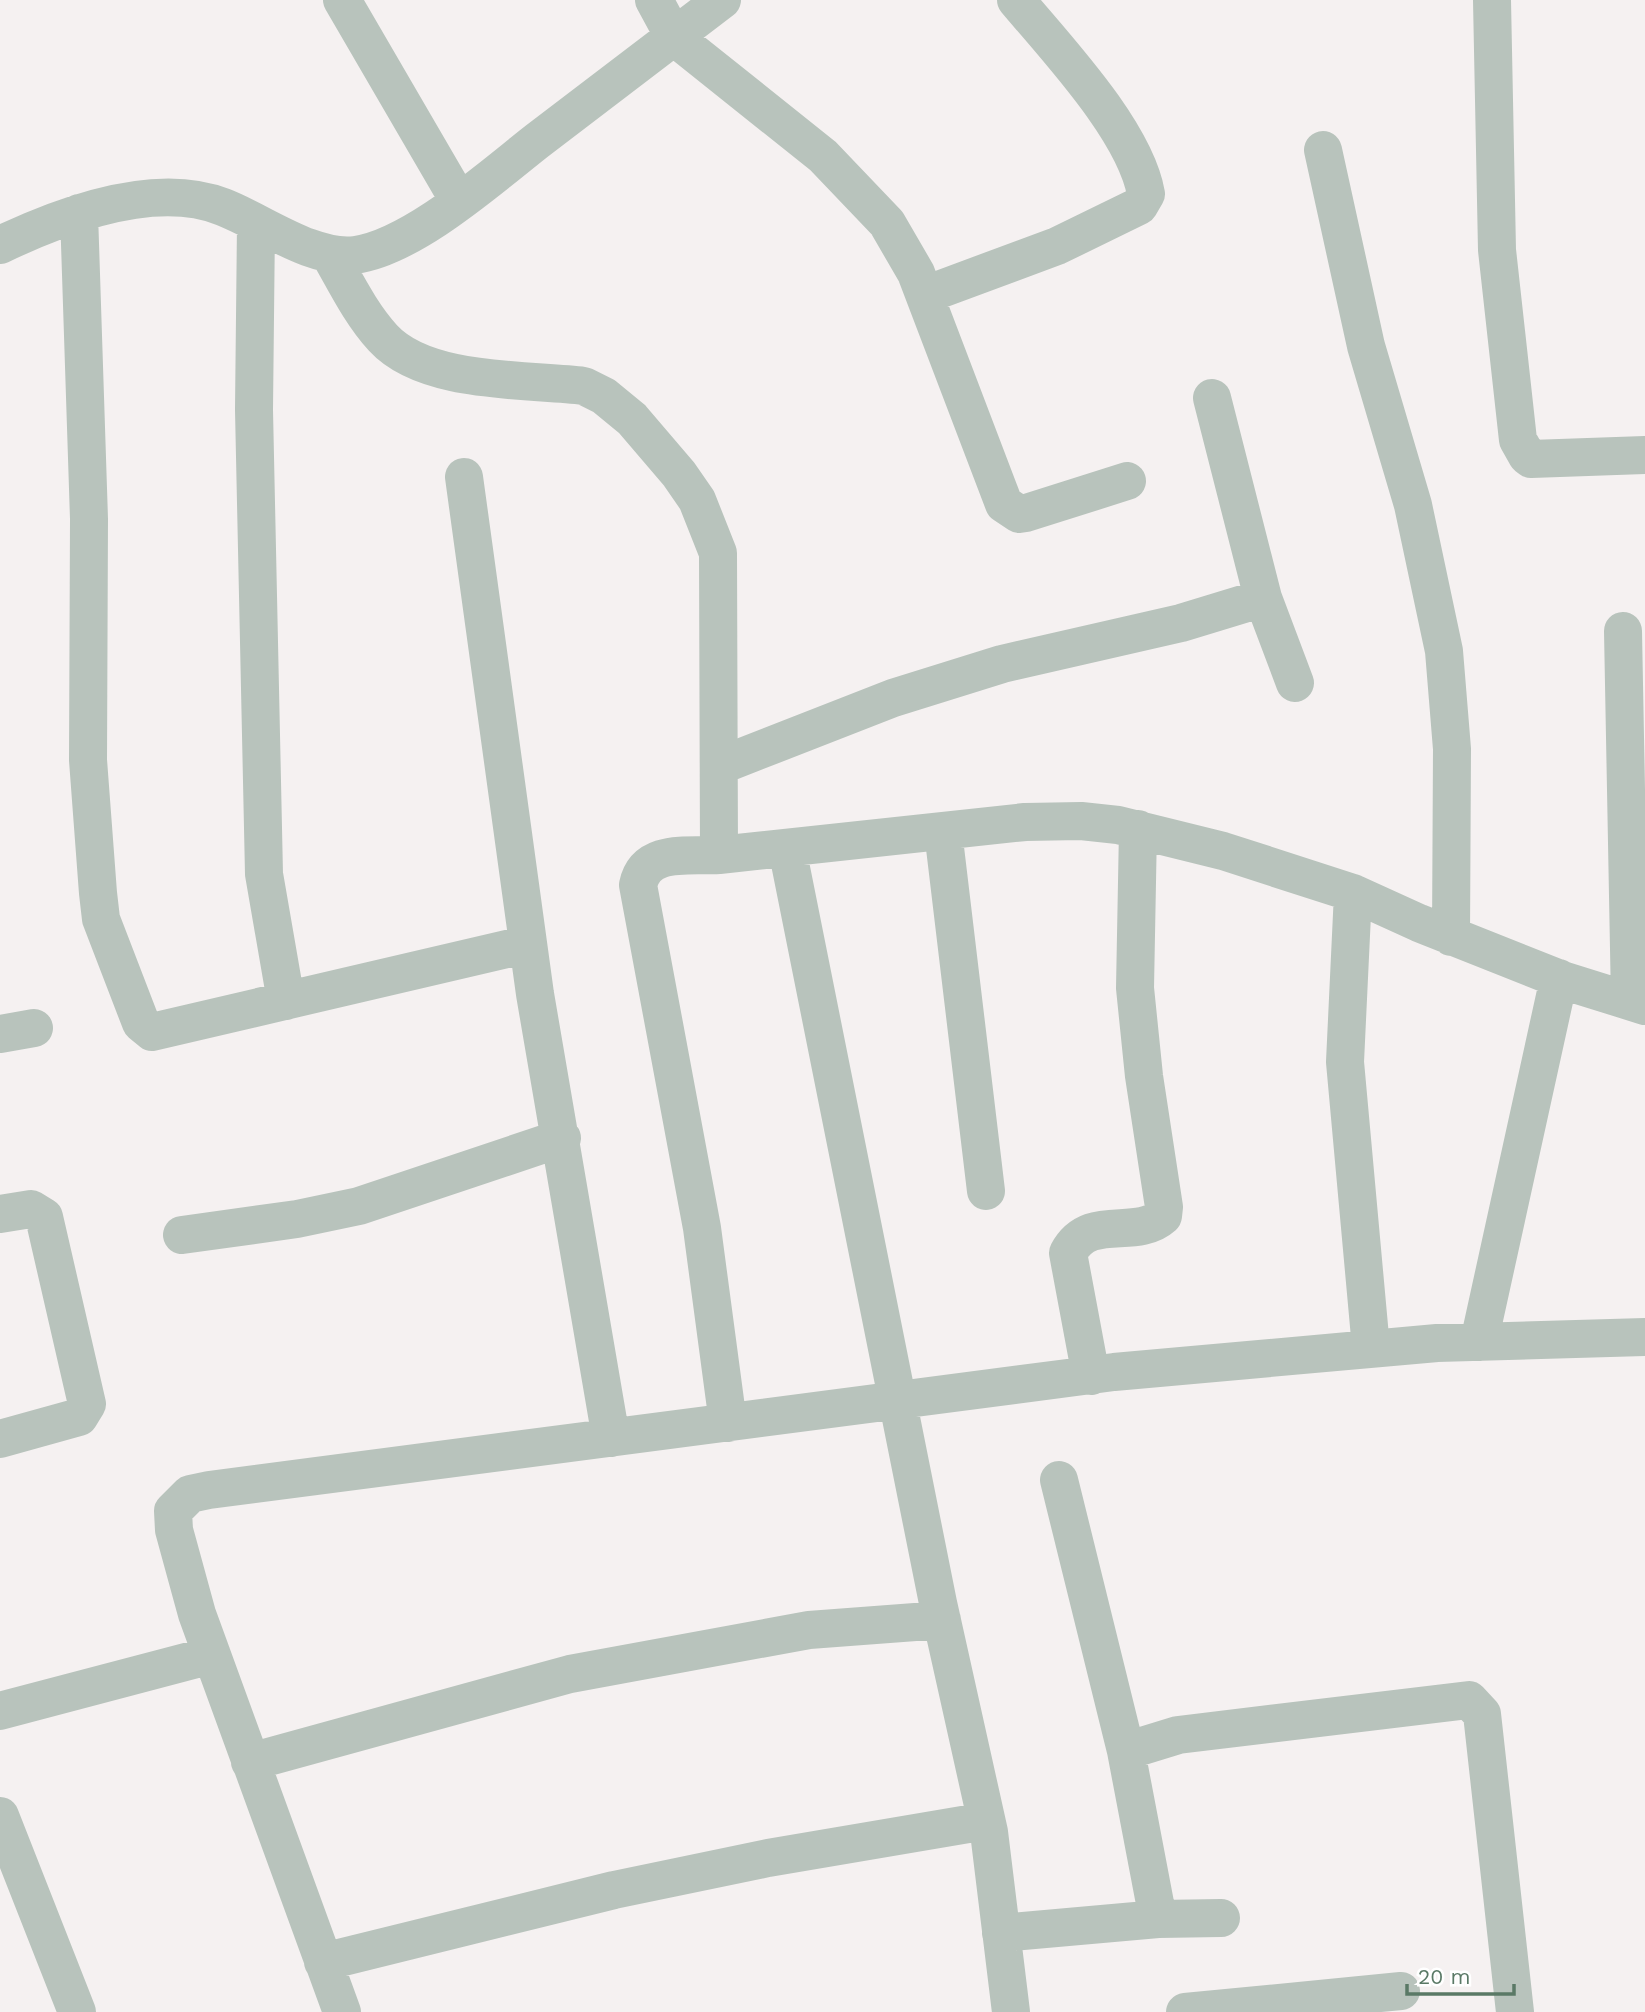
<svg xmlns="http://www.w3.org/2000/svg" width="1645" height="2012" font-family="'Work Sans',sans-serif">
  <rect width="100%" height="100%" fill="#f5f1f1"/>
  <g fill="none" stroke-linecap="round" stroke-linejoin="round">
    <path stroke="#b8c3bc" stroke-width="38" d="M342,0L459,201
      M654,0L674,37L823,156L887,223L916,273L1004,504L1019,514L1026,513L1127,481
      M1492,0L1497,250L1518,440L1527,456L1531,459L1645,455
      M1323,150L1366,346L1413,505L1444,651L1452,749L1451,937
      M79,213L89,519L88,760L98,893L101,919L141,1023L152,1032L528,944
      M256,224L254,410L264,874L286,1001
      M0,245C63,215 155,180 223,207C262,222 312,260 355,255C413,247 491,177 537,141C599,94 661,47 722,0
      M330,255C346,283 361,314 383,338C425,384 525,379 584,386L604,396L632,419L679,474L697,500L718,553L719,855L1025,822L1081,821L1118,825L1223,851L1353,893L1419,923L1565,981L1645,1006
      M925,295L1057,246L1139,206L1146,194C1135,131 1057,49 1016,0
      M1212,398L1263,598L1295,683
      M464,477L535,994L611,1438
      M1623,631L1630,1001
      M719,766L893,698L1002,664L1181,623L1263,598
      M943,831L986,1191
      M787,848L938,1603L989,1832L1011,2012
      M719,855C688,857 646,848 638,885L702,1228L728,1423
      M1353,893L1345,1062L1371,1348
      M0,1034L34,1028
      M0,1214L31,1209L44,1217L87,1404L79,1417L0,1439
      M182,1235L297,1219L359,1206L562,1138
      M1479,1342L1559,978
      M1091,1376L1068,1253C1090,1212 1135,1241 1163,1216L1164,1207L1144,1076L1135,988L1138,829
      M1059,1480L1126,1751L1158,1919
      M0,1711L212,1655
      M1126,1751L1178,1735L1469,1700L1482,1714L1515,2012
      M250,1762L570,1674L809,1630L942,1620
      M0,1816L77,2012
      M1001,1933L1158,1919L1221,1918
      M323,1962L614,1890L768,1858L986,1821
      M342,2012L197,1614L174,1530L173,1511L190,1494L209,1490L1114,1372L1437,1343L1645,1337
      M1185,2012L1401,1991"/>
  </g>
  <path d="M1407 1984v10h107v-10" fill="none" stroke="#5a7966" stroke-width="3.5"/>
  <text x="1418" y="1984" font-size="21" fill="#5a7966" stroke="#ffffff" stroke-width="5" paint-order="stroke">20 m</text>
</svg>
